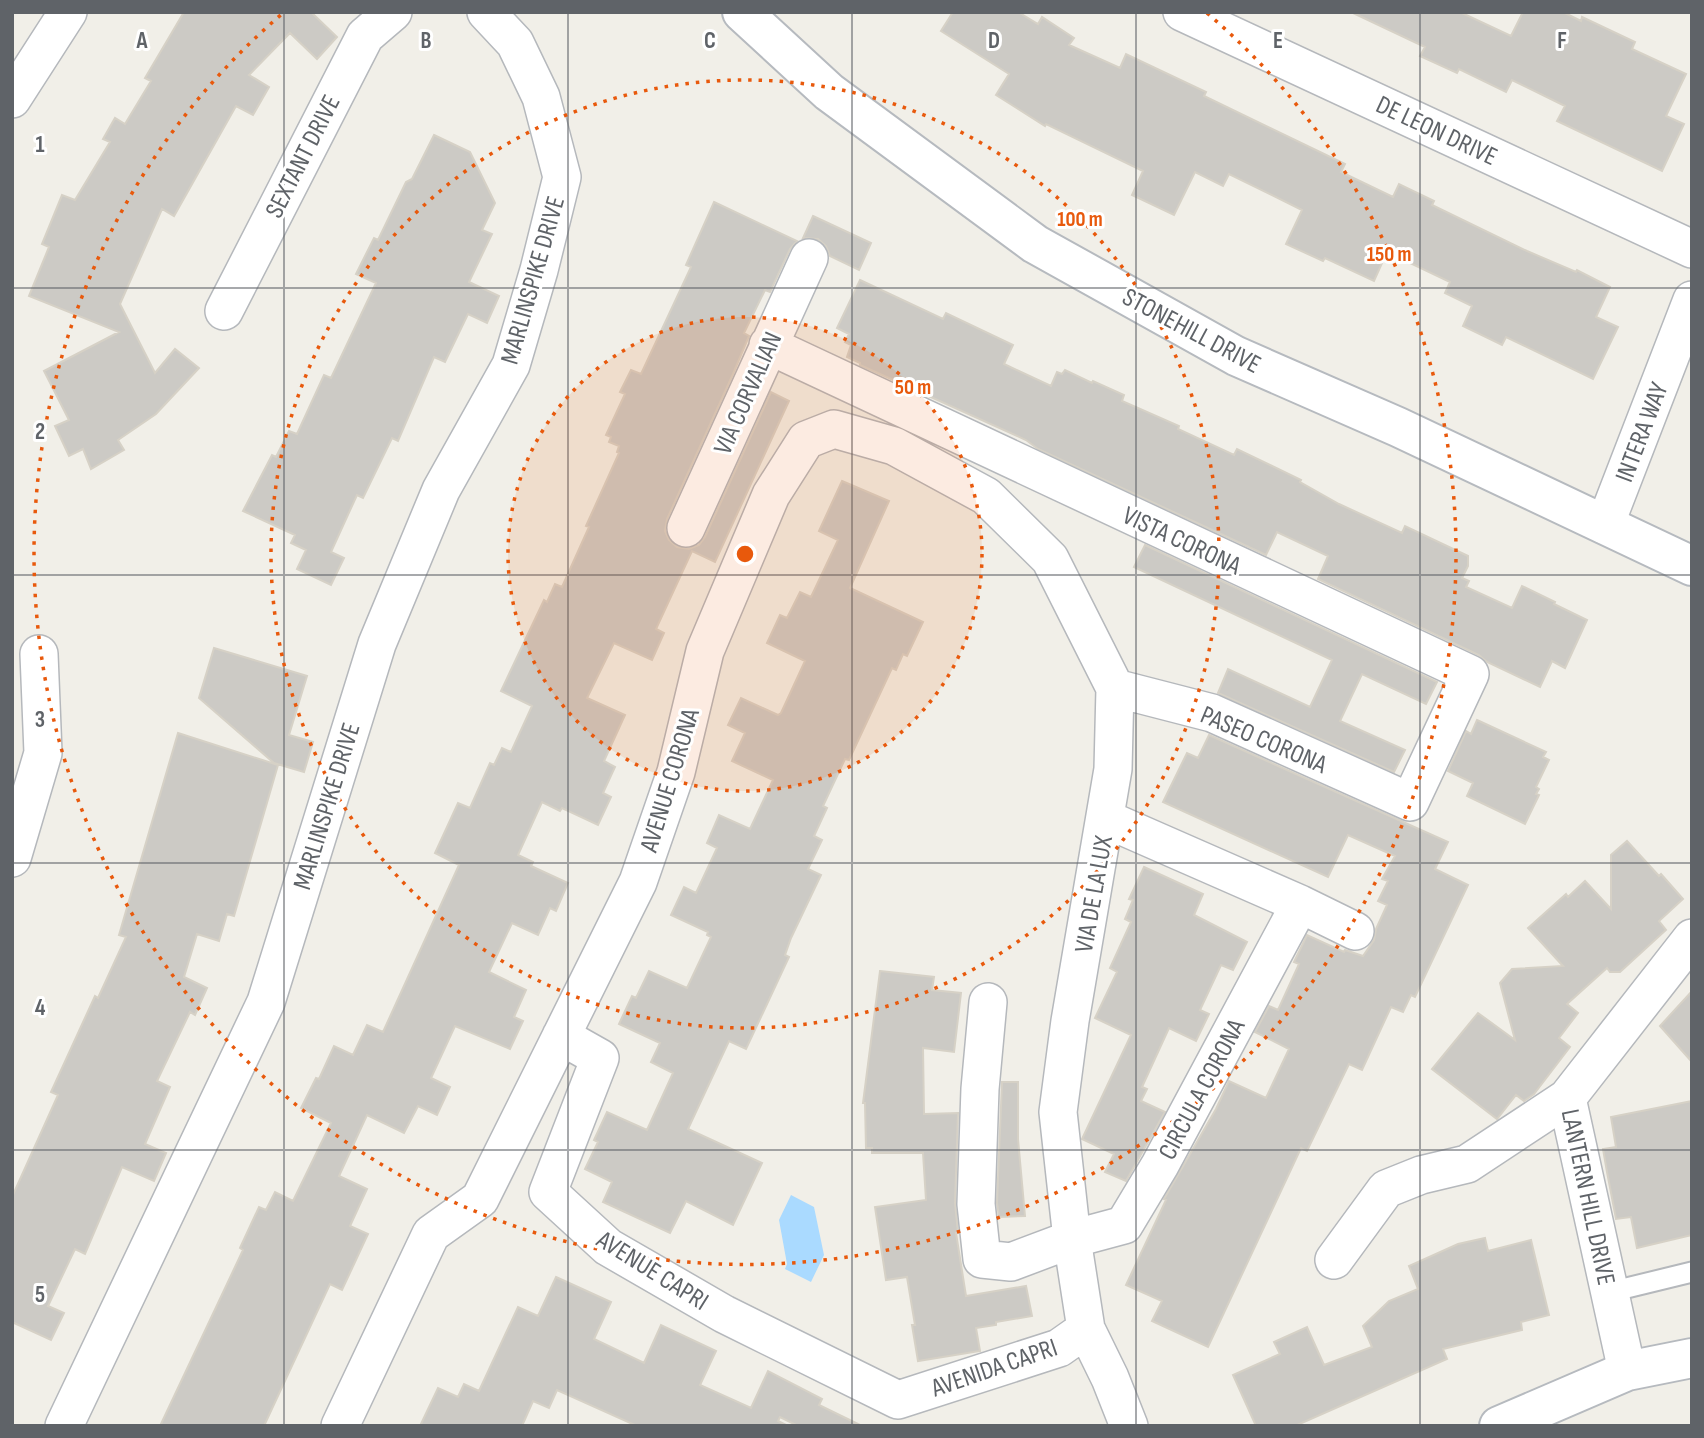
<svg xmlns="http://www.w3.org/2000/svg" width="1704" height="1438" font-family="'Sofia Sans Condensed',sans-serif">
  <rect width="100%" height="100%" fill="#f1efe8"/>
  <path fill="#aadaff" d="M791,1195L814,1207L824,1255L811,1282L785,1269L787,1264L779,1220Z"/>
  <path fill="#cccac5" stroke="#d6d1c6" stroke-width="2" d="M184,12H311L337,37L317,59L290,33L249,75L269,87L253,115L236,106L174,216L162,209L120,304L155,373L175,349L199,368L156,414L118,440L124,450L91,469L83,449L69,456L55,426L69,420L44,371L119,332L29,296L49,247L42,244L62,195L75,200L110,142L103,139L115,118L125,124L151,81L145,78Z
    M953,12H1018L1038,24L1042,17L1074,38L1069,45L1120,68L1126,54L1206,92L1204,96L1345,164L1341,172L1393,197L1399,184L1434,201L1432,205L1527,251L1576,272L1577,270L1610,287L1596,317L1618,327L1593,379L1506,337L1502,345L1463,326L1472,306L1445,293L1450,282L1387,252L1374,281L1325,258L1323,261L1286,244L1302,210L1229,174L1223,186L1195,172L1174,215L1132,195L1143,171L1046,124L1045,126L996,95L1009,74L941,31Z
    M1351,12H1460L1511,36L1523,12H1563L1581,21L1582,17L1635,42L1632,49L1686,74L1666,116L1684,124L1662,171L1557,121L1565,106L1512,80L1506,92L1459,69L1457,73L1420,56L1425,47Z
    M434,135L470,152L495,203L482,230L492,234L469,282L499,296L487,323L468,314L445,362L434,357L398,441L392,438L363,498L357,495L331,552L344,558L331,585L297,569L306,550L291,543L295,535L243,511L272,455L276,457L289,431L297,434L324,375L331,378L376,283L356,274L374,238L378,240L406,182L412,179Z
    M714,202L797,241L790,249L770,292L765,290L744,333L749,336L733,374L667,519L665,531L669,540L677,547L689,549L699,545L705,537L771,392L789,401L715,562L692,551L656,629L664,633L652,660L614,643L587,698L625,715L604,761L615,767L603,793L611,797L598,825L562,808L560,811L542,802L518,855L533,862L531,866L568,883L556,911L550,908L538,935L512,923L489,972L526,990L514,1017L523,1021L510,1049L455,1026L431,1078L450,1087L437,1115L418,1106L404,1133L367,1115L339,1176L367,1189L350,1226L368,1234L342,1290L330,1284L264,1426H160L243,1250L240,1248L259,1207L266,1210L275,1192L293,1201L331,1123L301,1108L316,1078L319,1079L334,1046L353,1055L367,1025L383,1032L459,865L435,853L458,803L470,808L490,763L494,765L502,748L511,752L532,706L501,691L544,600L547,602L555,584L562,587L589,527L586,526L619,453L617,452L619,446L609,442L611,437L606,435L625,394L620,392L631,370L641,374L691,267L686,265Z
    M813,216L871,243L859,270L830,256L826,246L818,239L803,238Z
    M860,280L943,319L946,313L1013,345L1004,364L1051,386L1057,372L1062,374L1065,370L1092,383L1093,381L1124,395L1122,401L1179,426L1178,429L1234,455L1237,449L1301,480L1300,482L1339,504L1402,533L1405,526L1468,556V566L1462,578L1469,581L1466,587L1512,608L1522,586L1555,602L1554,604L1587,620L1565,668L1552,661L1540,687L1487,662L1479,655L1318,579L1328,556L1277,532L1266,555L1038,449L1026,440L860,365V363L847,357L851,345L845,342L849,334L837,328Z
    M842,481L889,501L850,588L923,622L907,656L903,654L896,670L892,668L849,760L845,759L823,806L827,808L814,836L822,840L808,869L821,875L791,938L785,955L789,957L746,1049L729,1041L688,1129L762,1163L733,1225L686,1201L670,1233L603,1202L612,1182L585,1169L598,1142L594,1140L607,1112L647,1130L673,1073L651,1062L660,1043L619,1024L632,996L636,998L649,971L687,988L711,937L707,935L708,932L671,915L684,887L696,893L717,848L707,843L719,815L750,829L773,780L732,761L745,733L728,725L741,698L778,715L781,713L805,661L767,643L780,615L787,618L800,592L811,597L838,540L819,531Z
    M1145,545L1437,682L1426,704L1362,674L1340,721L1405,750L1394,772L1218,693L1228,669L1310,707L1332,660L1134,567Z
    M214,648L307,676L289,735L313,742L304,772L274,763L199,698Z
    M1477,720L1546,752L1543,757L1549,760L1536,787L1539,789L1536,794L1539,795L1525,824L1467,796L1473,783L1448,771L1466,731L1471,734Z
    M178,733L278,765L234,916L227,914L219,941L197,934L184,977L207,988L195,1015L190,1012L157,1081L170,1087L145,1144L166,1153L154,1181L122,1167L85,1254L75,1249L48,1306L64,1313L51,1340L12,1322V1197L58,1095L51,1092L95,996L98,998L126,937L119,935Z
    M1209,735L1448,842L1435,869L1468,885L1415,997L1411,995L1403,1012L1391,1007L1362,1070L1349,1064L1307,1151L1301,1148L1208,1347L1152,1321L1162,1301L1126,1285L1166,1200L1164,1199L1216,1109L1229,1081L1266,1098L1289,1049L1255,1032L1269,1006L1278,1010L1299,964L1294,962L1307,935L1344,952L1345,950L1363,956L1374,940L1376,929L1387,905L1378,901L1388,881L1382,879L1395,856L1348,835L1328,877L1163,802L1187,753L1198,758Z
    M1627,841L1659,876L1661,874L1683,899L1659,921L1666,930L1620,972H1610L1607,968L1567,1004L1578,1013L1559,1038L1570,1047L1534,1094L1524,1101L1516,1095L1497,1119L1432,1069L1478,1013L1515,1040L1500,983L1512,969L1563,966L1528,928L1566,894L1568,897L1585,881L1611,909V855Z
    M1144,867L1203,894L1194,915L1247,942L1233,970L1221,965L1200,1010L1209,1014L1196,1041L1169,1028L1142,1087L1147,1089L1141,1101L1165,1112L1126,1181L1105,1172L1114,1154L1082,1139L1131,1035L1095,1018L1117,972L1110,968L1131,922L1125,919L1133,900L1129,899Z
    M880,971L934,977L932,990L961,993L954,1052L923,1048L924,1114L958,1113L955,1203L958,1233H956L966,1296L1026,1286L1032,1316L996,1322V1325L976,1328L980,1351L918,1361L912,1325H915L907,1277L886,1280L875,1207L926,1200L923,1153H872V1148H866L865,1103H863Z
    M1692,991V1062L1660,1026Z
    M1002,1082H1018V1139L1025,1216L999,1217L997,1203Z
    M1692,1101V1235L1637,1248L1631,1217L1616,1219L1607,1172L1603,1149L1616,1147L1611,1117Z
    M1485,1238L1488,1251L1531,1240L1549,1315L1521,1322L1522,1330L1443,1349L1447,1359L1295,1426H1256L1233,1375L1280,1354L1274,1342L1307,1327L1324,1365L1372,1347L1363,1326L1389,1301L1418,1289L1409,1266L1458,1244Z
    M556,1277L611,1302L594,1339L644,1363L661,1325L716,1351L700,1385L751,1408L768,1371L822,1399L819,1405L862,1426H798L780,1417L778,1421L788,1426H637L557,1390L549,1408L533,1401L522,1426H420L438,1388L458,1397L464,1384L479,1391L518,1307L538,1316Z"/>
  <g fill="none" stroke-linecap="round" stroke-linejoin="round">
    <g stroke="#b5b8bc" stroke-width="23">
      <path id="lane" d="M1610,1292L1692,1272"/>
    </g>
    <g stroke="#b5b8bc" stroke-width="40">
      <path id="street" d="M1182,12L1692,249
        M12,99L68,12
        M224,311L365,36L393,12
        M768,345L1470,674L1410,802L1212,713L1115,688
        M1605,525L1692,300
        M686,528L809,258
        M1106,819L1300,904L1355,931
        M12,858L43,753L39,654
        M988,1002L980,1089L976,1204L982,1259L1011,1262L1072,1239L1124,1225L1160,1165L1300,904
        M561,1036L600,1058L548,1192L608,1247L724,1314L898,1400L1059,1348L1086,1329
        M1334,1260L1386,1189L1421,1175L1467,1164L1567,1098
        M1627,1371L1567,1098L1692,938
        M64,1426L266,1002L377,644L441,490L511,365L539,270L562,177L541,97L515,43L486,12
        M340,1426L431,1234L480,1199L638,882L676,772L705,651L771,495L806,440L834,429L894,446L986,496L1050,559L1115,688L1113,769L1070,1021L1058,1112L1072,1239L1086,1329L1110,1378L1129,1426"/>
    </g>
    <g stroke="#b6babf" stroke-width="42">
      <path id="secondary" d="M742,12L829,92L1035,244L1236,356L1398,427L1692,566
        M1499,1426L1627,1371L1692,1358"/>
    </g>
    <use href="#lane" stroke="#fff" stroke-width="19"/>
    <use href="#street" stroke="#fff" stroke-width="37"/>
    <use href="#secondary" stroke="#fff" stroke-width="38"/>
  </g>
  <path fill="none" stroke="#5f6368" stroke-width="2" stroke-opacity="0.55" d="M284,12V1426M568,12V1426M852,12V1426M1136,12V1426M1420,12V1426M12,288H1692M12,575H1692M12,863H1692M12,1150H1692"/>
  <circle cx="745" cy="554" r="237" fill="#e8590c" fill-opacity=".12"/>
  <g fill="none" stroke="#e8590c" stroke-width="3.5" stroke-dasharray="3.5 7">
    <circle cx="745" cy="554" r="237"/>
    <circle cx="745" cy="554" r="474"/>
    <path d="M1207 13A711 711 0 1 1 283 13"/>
  </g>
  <g text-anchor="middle" stroke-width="6" stroke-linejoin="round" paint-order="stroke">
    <g font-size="26" fill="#5f6368" stroke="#fff">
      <text transform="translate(1437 130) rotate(25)" y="9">DE LEON DRIVE</text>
      <text transform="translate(302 156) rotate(-63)" y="9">SEXTANT DRIVE</text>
      <text transform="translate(532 280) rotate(-74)" y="9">MARLINSPIKE DRIVE</text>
      <text transform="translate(1192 330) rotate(28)" y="9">STONEHILL DRIVE</text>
      <text transform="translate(747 393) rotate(-66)" y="9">VIA CORVALIAN</text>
      <text transform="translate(1641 432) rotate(-69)" y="9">INTERA WAY</text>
      <text transform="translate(1182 540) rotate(25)" y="9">VISTA CORONA</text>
      <text transform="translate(1264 739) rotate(23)" y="9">PASEO CORONA</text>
      <text transform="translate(669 780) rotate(-73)" y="9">AVENUE CORONA</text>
      <text transform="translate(326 806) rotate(-73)" y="9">MARLINSPIKE DRIVE</text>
      <text transform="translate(1093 894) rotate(-80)" y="9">VIA DE LA LUX</text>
      <text transform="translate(1201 1089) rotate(-62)" y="9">CIRCULA CORONA</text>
      <text transform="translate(1589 1197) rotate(78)" y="9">LANTERN HILL DRIVE</text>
      <text transform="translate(653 1270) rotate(32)" y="9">AVENUE CAPRI</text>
      <text transform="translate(994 1367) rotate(-19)" y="9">AVENIDA CAPRI</text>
    </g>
  </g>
  <g font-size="23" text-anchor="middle" font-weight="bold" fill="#5f6368" stroke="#fff" stroke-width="6" stroke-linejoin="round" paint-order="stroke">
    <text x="142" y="48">A</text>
    <text x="426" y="48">B</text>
    <text x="710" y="48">C</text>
    <text x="994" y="48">D</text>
    <text x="1278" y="48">E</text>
    <text x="1562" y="48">F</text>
    <text x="40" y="152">1</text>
    <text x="40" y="439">2</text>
    <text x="40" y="727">3</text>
    <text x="40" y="1015">4</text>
    <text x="40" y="1302">5</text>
  </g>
  <circle cx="745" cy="554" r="10" fill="#e8590c" stroke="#fff" stroke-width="3.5"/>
  <g font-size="21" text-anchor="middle" font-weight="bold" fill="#e8590c" stroke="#fff" stroke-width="6" stroke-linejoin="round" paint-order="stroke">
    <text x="1080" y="226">100 m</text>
    <text x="1389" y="261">150 m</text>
    <text x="913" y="394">50 m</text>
  </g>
  <rect width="1704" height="1438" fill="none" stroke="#5f6368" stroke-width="28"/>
</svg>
